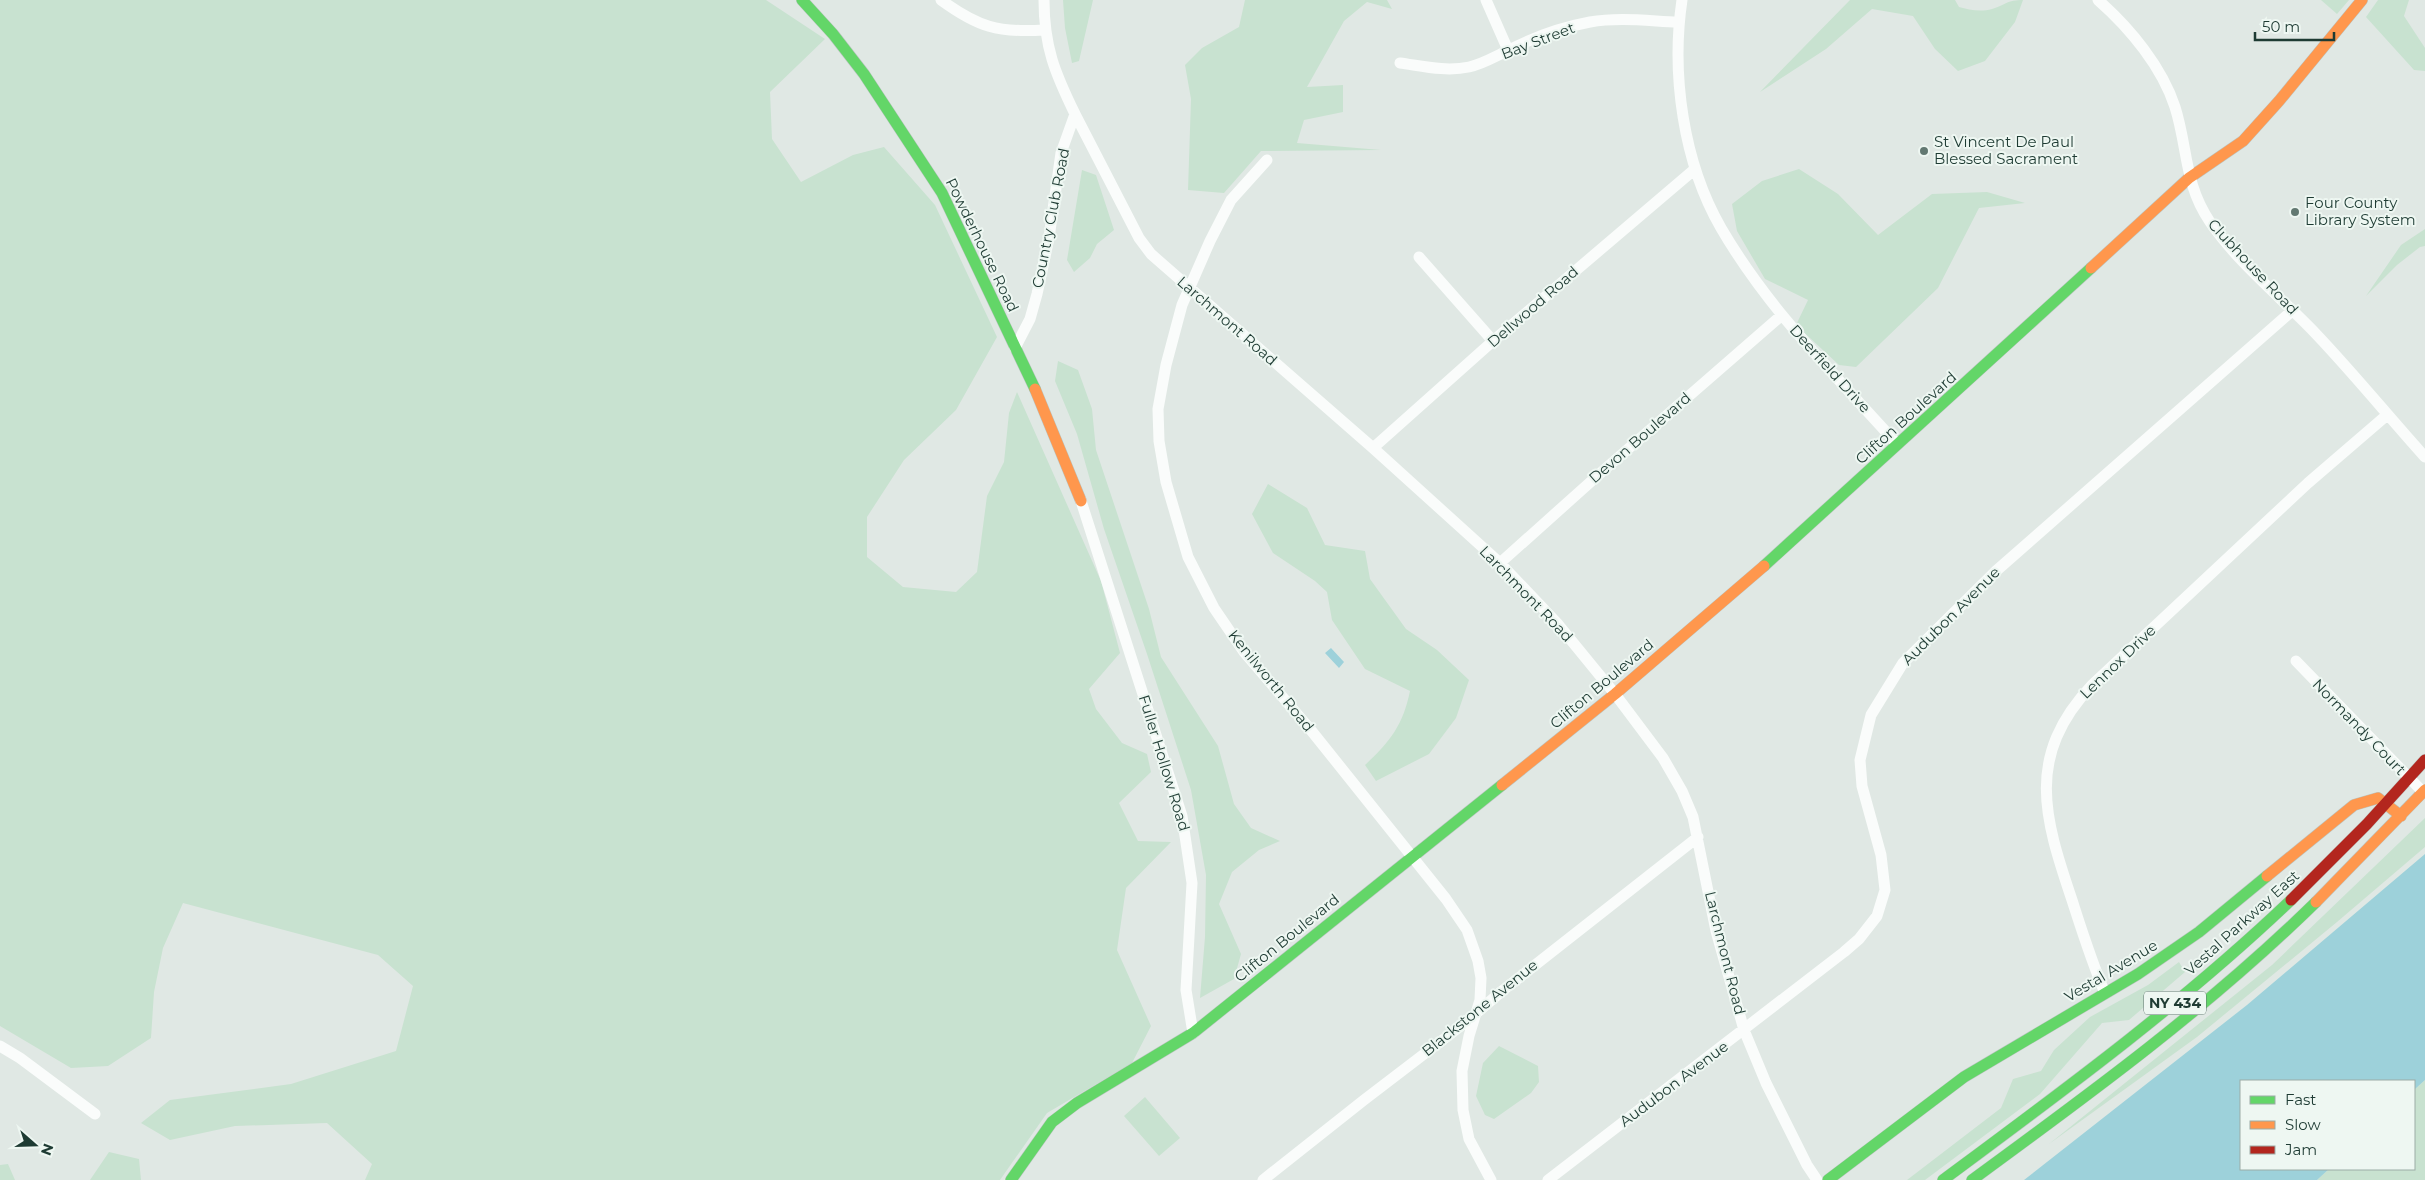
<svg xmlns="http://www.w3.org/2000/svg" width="2425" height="1180" font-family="Montserrat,sans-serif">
  <rect width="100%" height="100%" fill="#e0e8e4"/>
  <path fill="#c8e2d0" d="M0,0H766L825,39L770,92L772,139L801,182L853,155L884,147L935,205L997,337L956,410L904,460L867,517V557L903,587L956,592L977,572L987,496L1004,462L1009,413L1017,392L1101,581L1120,653L1089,689L1096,709L1122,743L1147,754L1151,772L1119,803L1138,841L1171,842L1126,888L1117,950L1151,1026L1132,1063L1047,1113L1000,1180H365L372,1164L327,1123L235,1126L170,1140L141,1123L170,1100L291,1084L396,1051L413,986L378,955L183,903L163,948L154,992L151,1038L108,1066L71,1068L0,1026Z
    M1063,0H1093L1079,61L1072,63L1065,28Z
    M1245,0H1387L1392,9L1367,2L1344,21L1307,87L1343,85V112L1304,120L1297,143L1381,150L1261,151L1224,193L1188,190L1191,99L1185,65L1202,48L1239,27Z
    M1850,0H1955L1959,7C1969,10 1981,12 1992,9C2005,5 2007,0 2023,0L2015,22L1985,61L1958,71L1935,49L1913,16L1872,9L1826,49L1760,92Z
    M2321,0H2349L2337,14Z
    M2378,0H2409L2404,16L2425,48V71L2414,70L2366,17Z
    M1799,169L1838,194L1878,235L1932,194L1987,192L2025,203L1979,208L1938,288L1856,367L1839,365L1796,325L1808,300L1765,279L1737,231L1732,204L1762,181Z
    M1082,170L1096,175L1114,230L1097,244L1090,258L1074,272L1067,260Z
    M2425,229V246L2420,247L2397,265L2366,296L2401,245Z
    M1058,361L1078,370L1092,409L1096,450L1149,609L1161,657L1218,746L1234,804L1251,828L1280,841L1259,850L1232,872L1219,904L1241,954L1234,979L1200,998L1205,937L1206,875L1191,790L1147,654L1104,529L1077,434L1055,381Z
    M1268,484L1307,508L1325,545L1365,551L1370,579L1406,629L1437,650L1469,680L1456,718L1429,754L1376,781L1365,765C1390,742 1403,725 1410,691L1365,669L1332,620L1327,592L1315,581L1273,553L1252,514Z
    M2425,818V847L2337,922L2197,1037L2049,1144L2272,965Z
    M2179,962L2185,972L2129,1020L2102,1023L2040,1094L1925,1180H1907L2001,1108L2013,1079L2041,1071L2054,1050L2090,1017L2148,985Z
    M1499,1046L1538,1066L1539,1082L1531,1093L1494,1119L1485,1115L1476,1096L1483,1063Z
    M2425,1080V1180H2317L2329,1169H2414V1090Z
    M1145,1097L1180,1138L1159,1156L1124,1116Z
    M109,1152L139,1159L141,1180H90Z
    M8,1164L15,1180H0V1165Z"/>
  <path fill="#9dd1da" d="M1331,648L1344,662L1339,668L1325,653Z
    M2425,854V1080L2414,1090V1081H2241V1169H2329L2317,1180H2024L2247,1005Z"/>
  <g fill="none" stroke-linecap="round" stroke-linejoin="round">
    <g stroke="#bac4c0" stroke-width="12">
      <path id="fast" d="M802,0L833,34L864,74L942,193L1035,389
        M1764,566L2091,268
        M1011,1180L1052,1122L1077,1103L1193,1033L1502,785
        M1828,1180L1964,1077L2138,974L2199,932L2267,876
        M1943,1180C2063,1091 2183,1003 2291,900
        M1972,1180C2091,1093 2210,1006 2316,902"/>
    </g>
    <g stroke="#bac4c0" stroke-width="12">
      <path id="slow" d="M2091,268L2189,178L2243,141L2279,101L2362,0
        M1035,389L1081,501
        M1502,785L1615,694L1764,566
        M2267,876L2354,805L2378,798L2401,816
        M2316,902L2425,790"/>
    </g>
    <g stroke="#bac4c0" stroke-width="12">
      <path id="jam" d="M2291,900L2367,824L2425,760"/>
    </g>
    <path stroke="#fafcfb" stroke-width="11" d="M941,0C978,27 998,33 1044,30
      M1486,0L1508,50
      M1682,0C1671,74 1683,162 1721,228C1768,309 1835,375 1897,444
      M2098,0C2130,28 2162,67 2175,107C2188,148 2184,184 2210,222C2239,264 2282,298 2317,335C2354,374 2389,417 2425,457
      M1400,63C1422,66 1446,72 1469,67C1483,64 1494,57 1507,51C1532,38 1563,27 1590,22C1619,17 1649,21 1678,22
      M1075,114L1139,238L1151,254L1373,448L1500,563L1557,623L1615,694L1663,758L1682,791L1693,817L1716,931L1744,1030L1766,1083L1807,1165L1817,1180
      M1267,160L1231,200L1210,241L1182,305L1166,365L1158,409L1159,441L1166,482L1188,557L1214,608L1244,652L1310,729L1446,899L1467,930L1478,961L1481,978L1480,1000L1469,1036L1462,1071L1463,1110L1469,1139L1491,1180
      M1419,257L1493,341
      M1015,348L1030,319L1037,294L1049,238L1061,153L1075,114C1055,73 1044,47 1044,0
      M1373,448L1493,341L1695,169
      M1081,501L1182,816L1192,883L1186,990L1193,1033
      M1500,563L1605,469L1782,315
      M2296,661L2423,792
      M2105,993C2092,963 2082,931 2072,900C2044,817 2025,756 2092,685L2308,483L2387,415
      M0,1046L20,1058L95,1114
      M1263,1180L1364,1100L1466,1022L1502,991L1698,837
      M1548,1180L1844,952L1859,939L1877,916L1885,890L1881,855L1862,786L1860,760L1871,715L1903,663L1996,571L2293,310"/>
    <use href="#fast" stroke="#63d668" stroke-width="11"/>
    <use href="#slow" stroke="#ff974d" stroke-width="11"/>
    <use href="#jam" stroke="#b3261e" stroke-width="11"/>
  </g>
  <g fill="#627871" stroke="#eef7f2" stroke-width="2">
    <circle cx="1924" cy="151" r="5"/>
    <circle cx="2295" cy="212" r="5"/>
  </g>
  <g text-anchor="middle" stroke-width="4" stroke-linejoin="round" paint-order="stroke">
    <rect fill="#eef7f2" stroke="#5c736c" stroke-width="1" x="2144" y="991.5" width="62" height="23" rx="4"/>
    <g font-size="14" font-weight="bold" fill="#1e3b33">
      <text x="2175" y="1008">NY 434</text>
    </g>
    <g font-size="15" fill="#1e3b33" stroke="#eef7f2">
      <text transform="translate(1538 41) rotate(-21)" y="5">Bay Street</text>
      <text transform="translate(1051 218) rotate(-79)" y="5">Country Club Road</text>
      <text transform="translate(982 245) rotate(64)" y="5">Powderhouse Road</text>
      <text transform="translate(2253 267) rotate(47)" y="5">Clubhouse Road</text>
      <text transform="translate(1533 307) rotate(-41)" y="5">Dellwood Road</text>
      <text transform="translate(1227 321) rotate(41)" y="5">Larchmont Road</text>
      <text transform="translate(1830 369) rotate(48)" y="5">Deerfield Drive</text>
      <text transform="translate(1906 418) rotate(-42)" y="5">Clifton Boulevard</text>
      <text transform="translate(1640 438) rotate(-41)" y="5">Devon Boulevard</text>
      <text transform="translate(1526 594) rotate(46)" y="5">Larchmont Road</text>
      <text transform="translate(1951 616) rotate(-45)" y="5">Audubon Avenue</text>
      <text transform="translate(2118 662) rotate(-44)" y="5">Lennox Drive</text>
      <text transform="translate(1271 681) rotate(51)" y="5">Kenilworth Road</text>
      <text transform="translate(1602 684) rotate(-40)" y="5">Clifton Boulevard</text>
      <text transform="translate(2359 727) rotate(46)" y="5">Normandy Court</text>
      <text transform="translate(1164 763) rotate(73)" y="5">Fuller Hollow Road</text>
      <text transform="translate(2242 923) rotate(-42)" y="5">Vestal Parkway East</text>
      <text transform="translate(1287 938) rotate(-39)" y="5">Clifton Boulevard</text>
      <text transform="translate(1725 953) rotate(76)" y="5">Larchmont Road</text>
      <text transform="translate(2111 971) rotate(-31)" y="5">Vestal Avenue</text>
      <text transform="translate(1480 1008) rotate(-39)" y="5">Blackstone Avenue</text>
      <text transform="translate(1674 1084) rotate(-37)" y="5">Audubon Avenue</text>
    </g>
    <g font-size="15" fill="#1e3b33" stroke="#eef7f2" text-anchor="start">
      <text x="1934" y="147">St Vincent De Paul<tspan x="1934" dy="17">Blessed Sacrament</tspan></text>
      <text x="2305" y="208">Four County<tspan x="2305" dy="17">Library System</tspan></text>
    </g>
  </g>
  <rect x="2240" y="1080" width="175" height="90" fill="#eef7f2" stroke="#9baca6"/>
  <rect x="2250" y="1096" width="25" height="8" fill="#63d668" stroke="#9baca6"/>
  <text x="2285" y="1105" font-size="15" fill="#1e3b33">Fast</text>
  <rect x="2250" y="1121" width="25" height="8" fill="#ff974d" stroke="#9baca6"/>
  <text x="2285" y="1130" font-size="15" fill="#1e3b33">Slow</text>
  <rect x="2250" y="1146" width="25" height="8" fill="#b3261e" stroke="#9baca6"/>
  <text x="2285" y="1155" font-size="15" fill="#1e3b33">Jam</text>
  <g transform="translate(35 1145) rotate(110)" stroke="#eef7f2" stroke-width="4" paint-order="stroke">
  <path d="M0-4L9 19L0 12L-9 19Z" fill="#1e3b33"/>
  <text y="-8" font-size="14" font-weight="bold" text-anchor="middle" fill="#1e3b33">N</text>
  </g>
  <path d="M2255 32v8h79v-8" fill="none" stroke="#1e3b33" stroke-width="2.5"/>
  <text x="2262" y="32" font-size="15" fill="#1e3b33" stroke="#eef7f2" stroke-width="4" paint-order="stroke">50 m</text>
</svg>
